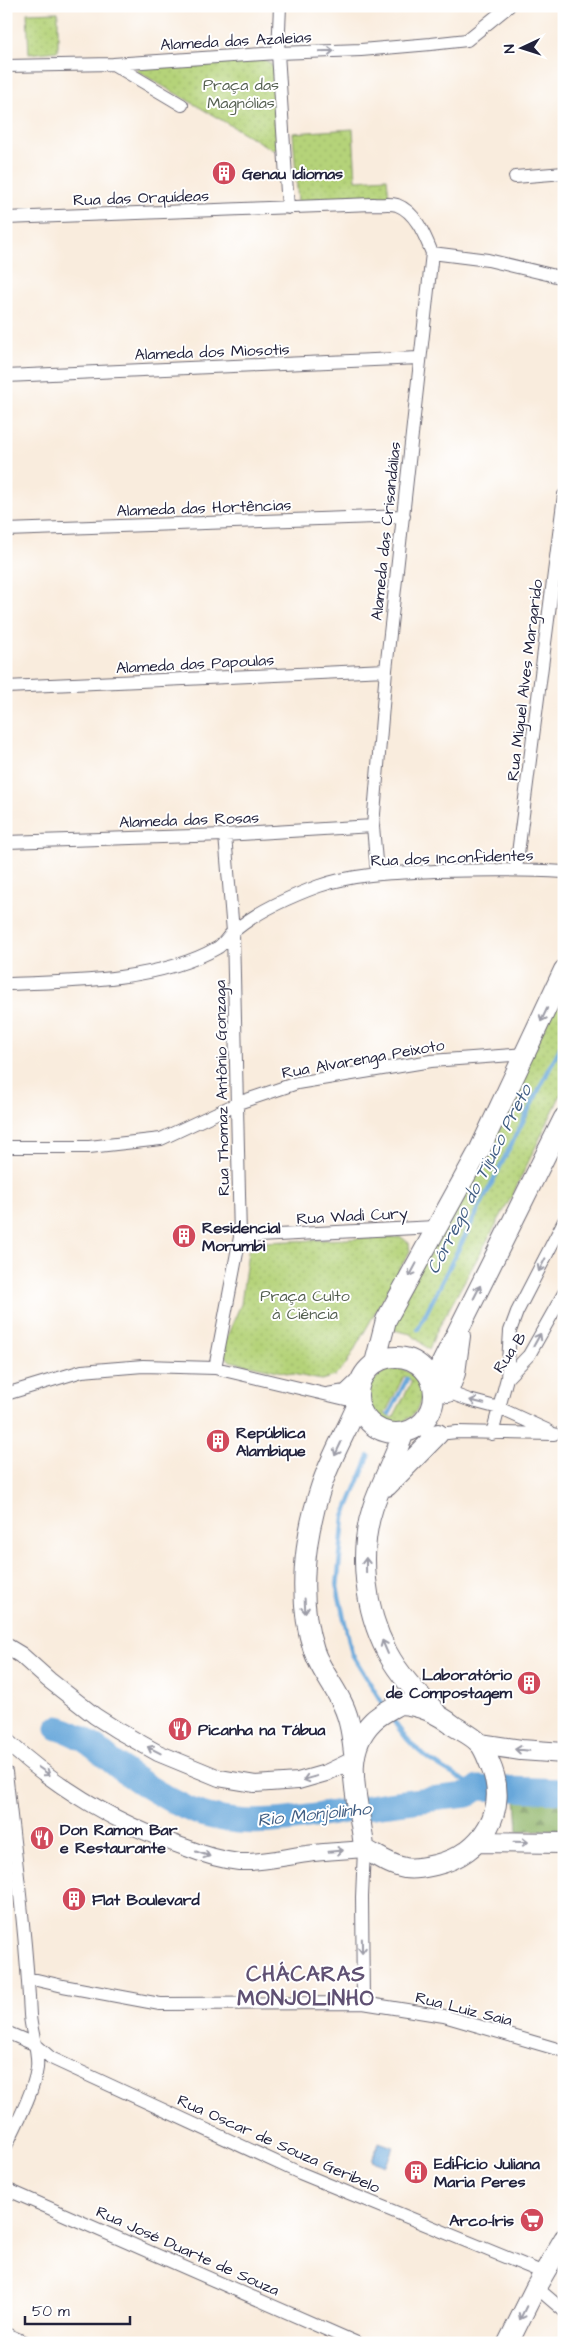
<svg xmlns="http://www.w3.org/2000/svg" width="570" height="2349" font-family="'Architects Daughter',sans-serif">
  <defs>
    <pattern id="grass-dots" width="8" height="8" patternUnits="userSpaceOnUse" patternTransform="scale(1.25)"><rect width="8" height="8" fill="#b5d379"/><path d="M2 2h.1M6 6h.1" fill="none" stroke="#9bb56a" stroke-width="1.8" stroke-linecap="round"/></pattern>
    <pattern id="forest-firs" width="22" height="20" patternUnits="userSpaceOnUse" patternTransform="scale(1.25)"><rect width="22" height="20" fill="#90b569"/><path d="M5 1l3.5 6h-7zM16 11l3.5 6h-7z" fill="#759358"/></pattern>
  </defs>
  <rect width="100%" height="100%" fill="#fff"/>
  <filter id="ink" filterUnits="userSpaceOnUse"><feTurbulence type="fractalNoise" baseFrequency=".02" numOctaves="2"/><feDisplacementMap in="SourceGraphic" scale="10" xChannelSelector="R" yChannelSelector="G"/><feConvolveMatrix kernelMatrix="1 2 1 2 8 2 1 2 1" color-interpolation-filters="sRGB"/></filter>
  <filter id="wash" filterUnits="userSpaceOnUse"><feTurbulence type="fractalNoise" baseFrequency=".0096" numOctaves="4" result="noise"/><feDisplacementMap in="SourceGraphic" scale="20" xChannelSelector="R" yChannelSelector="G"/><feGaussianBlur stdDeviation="1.12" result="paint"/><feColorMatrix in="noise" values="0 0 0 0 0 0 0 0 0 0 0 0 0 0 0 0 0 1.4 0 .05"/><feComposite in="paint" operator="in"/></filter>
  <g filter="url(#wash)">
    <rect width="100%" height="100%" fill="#f9ecdd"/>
    <path fill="url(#grass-dots)" stroke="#6c7a5a" fill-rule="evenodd" d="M58,12V51L29,54L27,13Z
      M262,58L271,64L274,69L278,145L277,149L273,150L137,71L138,68Z
      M353,129L356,180L387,178L389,196L298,203L293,133Z
      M564,990V1088L512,1196L435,1334L429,1350L411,1334L389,1329Z
      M401,1237L409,1243L410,1251L345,1366L335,1376L321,1380L230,1361L223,1354L222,1348L241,1304L248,1251L255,1244L262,1242Z
      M400,1368C438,1381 419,1433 383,1422C377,1421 371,1417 369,1410C361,1390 379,1367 400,1368ZM404,1376L412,1381L393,1418L385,1414Z"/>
    <path fill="url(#forest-firs)" stroke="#596c52" d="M516,1798H564V1829L518,1831Z"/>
    <path fill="#67a7da" stroke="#44648a" d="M379,2142L393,2147L386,2166L372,2161Z"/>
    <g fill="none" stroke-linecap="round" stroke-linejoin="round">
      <path stroke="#67a7da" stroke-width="4.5" d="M418,1329L564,1040
        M389,1414L407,1379
        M369,1456L344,1517L337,1587L352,1654L384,1706
        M389,1714C414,1755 437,1766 478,1788"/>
      <path stroke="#67a7da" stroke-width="25" d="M58,1728C90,1737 101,1755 127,1773C145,1786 166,1798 186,1808C247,1836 318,1814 381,1805C410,1801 439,1798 468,1795L478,1788L564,1791"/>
    </g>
  </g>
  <g filter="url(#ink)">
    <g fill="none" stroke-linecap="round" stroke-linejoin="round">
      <g stroke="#6d6974" stroke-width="14">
        <path id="minor" d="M280,6L278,53L288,208
          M113,64L182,105
          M6,66L113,64L278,53L361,50L431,44L467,40L509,6
          M515,177L564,173
          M6,218L373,204C380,205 390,203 397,205C416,212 425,236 432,253L386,670L373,826L377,873
          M432,253L488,260L564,278
          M6,376L419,358
          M6,530L404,516
          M6,687L386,670
          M6,842L225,835L373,826
          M516,869L564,495
          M6,984C71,982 160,981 217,948C223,945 227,937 233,932C257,911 289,897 319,886C356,873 397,873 435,871C479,870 521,869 564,872
          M6,1147H89L161,1139L238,1103L297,1083L431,1061L526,1054
          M240,1237L435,1227
          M215,1368L240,1237L233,932L225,835
          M507,1378L510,1331L517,1312L564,1221
          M442,1390L469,1400L499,1408L549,1431
          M6,1394L82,1371L143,1366L215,1368L358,1402
          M327,1394L345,1391L366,1371
          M414,1429L438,1434L457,1432L554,1434
          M492,1434L507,1378L529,1355L564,1293
          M6,1772C15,1853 26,1934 30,2015C31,2033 39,2050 37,2068C34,2091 16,2125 6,2146
          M28,1978L63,1986L160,2004L363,2003L444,2016L564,2051
          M363,2003L362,1897L364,1849
          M6,2032L36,2045L51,2058L300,2173L544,2273
          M6,2189L357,2343
          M536,2287L564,2311
          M6,2334L26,2343"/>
      </g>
      <g stroke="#6d6974" stroke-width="18">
        <path id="tertiary" d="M6,1646L21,1655L49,1680L95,1716L117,1730L158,1753L219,1778L255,1784L298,1781L326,1773L355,1759
          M6,1741C57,1788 119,1825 184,1847C202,1854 220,1860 239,1862C262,1863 284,1857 307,1854C326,1851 345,1851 364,1849"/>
      </g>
      <g stroke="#6d6974" stroke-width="22">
        <path id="primary" d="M358 1395a38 38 0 1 1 76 0a38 38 0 1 1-76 0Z
          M375,1363L386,1320L480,1149L564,970
          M432,1383L564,1118
          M448,1392L455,1373L460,1336
          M404,1432C395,1457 382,1481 373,1507C358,1552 365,1610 387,1652C399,1675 417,1693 435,1711
          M387,1486L438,1434
          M399,1704C421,1705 437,1713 454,1726C462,1731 473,1736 479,1743C484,1748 487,1757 490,1764C510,1809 483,1854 435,1865C426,1867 416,1870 405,1868C391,1866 376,1855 364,1849C362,1807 337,1756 373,1721C380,1714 391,1709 399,1704Z
          M480,1744L521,1750L564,1753
          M354,1753C352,1736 350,1720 343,1705C335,1687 321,1671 314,1651C297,1600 304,1538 321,1487C330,1459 346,1432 358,1404
          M478,1842L564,1843
          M508,2343L536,2287L564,2239"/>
      </g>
      <use href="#minor" stroke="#fff" stroke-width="12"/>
      <use href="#tertiary" stroke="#fff" stroke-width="16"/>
      <use href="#primary" stroke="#fff" stroke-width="20"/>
    </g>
    <defs><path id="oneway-shaft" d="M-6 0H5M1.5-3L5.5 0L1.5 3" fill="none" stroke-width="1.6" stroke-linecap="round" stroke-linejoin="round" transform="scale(1.25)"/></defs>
    <g stroke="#9c9ca7">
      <use href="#oneway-shaft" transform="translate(327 51) rotate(-2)"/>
      <use href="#oneway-shaft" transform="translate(544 1015) rotate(115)"/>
      <use href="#oneway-shaft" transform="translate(542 1265) rotate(117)"/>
      <use href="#oneway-shaft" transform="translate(413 1270) rotate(118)"/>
      <use href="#oneway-shaft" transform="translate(477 1292) rotate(-63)"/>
      <use href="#oneway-shaft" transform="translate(537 1340) rotate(-61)"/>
      <use href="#oneway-shaft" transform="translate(477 1402) rotate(-166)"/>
      <use href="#oneway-shaft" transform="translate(338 1449) rotate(115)"/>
      <use href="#oneway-shaft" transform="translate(366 1565) rotate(-91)"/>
      <use href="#oneway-shaft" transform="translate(305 1606) rotate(87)"/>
      <use href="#oneway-shaft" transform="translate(385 1647) rotate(-113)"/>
      <use href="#oneway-shaft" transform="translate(154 1750) rotate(-153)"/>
      <use href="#oneway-shaft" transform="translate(522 1750) rotate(-174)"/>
      <use href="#oneway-shaft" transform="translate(44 1771) rotate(35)"/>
      <use href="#oneway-shaft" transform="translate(310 1778) rotate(164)"/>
      <use href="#oneway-shaft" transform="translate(521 1842) rotate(1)"/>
      <use href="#oneway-shaft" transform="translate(336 1851) rotate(-5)"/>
      <use href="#oneway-shaft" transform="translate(203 1854) rotate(19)"/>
      <use href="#oneway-shaft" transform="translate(362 1946) rotate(89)"/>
      <use href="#oneway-shaft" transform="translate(523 2313) rotate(116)"/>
    </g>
  </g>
  <defs>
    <g id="building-disc" transform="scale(1.25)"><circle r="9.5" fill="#d1495b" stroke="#fff"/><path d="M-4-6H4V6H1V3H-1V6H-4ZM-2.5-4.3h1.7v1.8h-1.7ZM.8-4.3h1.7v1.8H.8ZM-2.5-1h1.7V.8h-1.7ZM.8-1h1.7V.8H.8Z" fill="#fff"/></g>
    <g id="restaurant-disc" transform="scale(1.25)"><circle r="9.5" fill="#d1495b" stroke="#fff"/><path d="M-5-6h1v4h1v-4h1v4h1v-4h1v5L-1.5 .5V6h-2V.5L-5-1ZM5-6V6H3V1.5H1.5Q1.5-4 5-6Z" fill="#fff"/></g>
    <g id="supermarket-disc" transform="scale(1.25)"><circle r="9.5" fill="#d1495b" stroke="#fff"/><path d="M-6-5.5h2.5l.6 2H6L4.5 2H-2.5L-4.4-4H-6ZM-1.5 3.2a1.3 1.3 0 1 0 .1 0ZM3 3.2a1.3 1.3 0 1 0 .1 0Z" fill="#fff"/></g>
  </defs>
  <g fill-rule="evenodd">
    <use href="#building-disc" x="224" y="173"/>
    <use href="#building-disc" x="184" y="1236"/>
    <use href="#building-disc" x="218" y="1441"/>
    <use href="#building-disc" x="529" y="1683"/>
    <use href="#restaurant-disc" x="180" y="1729"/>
    <use href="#restaurant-disc" x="42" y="1838"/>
    <use href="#building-disc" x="74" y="1899"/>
    <use href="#building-disc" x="416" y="2172"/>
    <use href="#supermarket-disc" x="532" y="2220"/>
  </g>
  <g text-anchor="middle" stroke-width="4" stroke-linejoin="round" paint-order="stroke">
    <g font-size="16" fill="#22223b" stroke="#fff">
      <text transform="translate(236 40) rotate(-3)" y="6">Alameda das Azaleias</text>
      <text transform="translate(141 197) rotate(-2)" y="6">Rua das Orquídeas</text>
      <text transform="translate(212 351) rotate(-2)" y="6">Alameda dos Miosotis</text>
      <text transform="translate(204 507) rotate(-2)" y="6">Alameda das Hortências</text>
      <text transform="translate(385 531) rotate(-84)" y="6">Alameda das Crisandálias</text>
      <text transform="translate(195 663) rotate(-3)" y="6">Alameda das Papoulas</text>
      <text transform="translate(524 680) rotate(-83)" y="6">Rua Miguel Alves Margarido</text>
      <text transform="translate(189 819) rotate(-2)" y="6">Alameda das Rosas</text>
      <text transform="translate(452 857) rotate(-2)" y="6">Rua dos Inconfidentes</text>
      <text transform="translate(363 1058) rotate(-10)" y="6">Rua Alvarenga Peixoto</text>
      <text transform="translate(221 1088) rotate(-91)" y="6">Rua Thomaz Antônio Gonzaga</text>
      <text transform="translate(352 1215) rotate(-3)" y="6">Rua Wadi Cury</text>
      <text transform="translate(509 1352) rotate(-55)" y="6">Rua B</text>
      <text transform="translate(464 2008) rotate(14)" y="6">Rua Luiz Saia</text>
      <text transform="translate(279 2143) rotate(24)" y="6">Rua Oscar de Souza Geribelo</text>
      <text transform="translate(188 2250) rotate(24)" y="6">Rua José Duarte de Souza</text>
    </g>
    <g font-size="16" fill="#556051" stroke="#fff">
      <text x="241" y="90">Praça das<tspan x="241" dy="18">Magnólias</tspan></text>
      <text x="305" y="1301">Praça Culto<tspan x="305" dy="18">à Ciência</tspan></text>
    </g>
    <g font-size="16" font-weight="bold" fill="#22223b" stroke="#fff" text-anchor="start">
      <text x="242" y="179">Genau Idiomas</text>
      <text x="202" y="1233">Residencial<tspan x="202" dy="18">Morumbi</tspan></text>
      <text x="236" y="1438">República<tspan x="236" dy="18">Alambique</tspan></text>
      <text x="512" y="1680" text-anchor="end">Laboratório<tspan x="512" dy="18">de Compostagem</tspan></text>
      <text x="198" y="1735">Picanha na Tábua</text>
      <text x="60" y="1835">Don Ramon Bar<tspan x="60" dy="18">e Restaurante</tspan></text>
      <text x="92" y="1905">Flat Boulevard</text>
      <text x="434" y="2169">Edifício Juliana<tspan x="434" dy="18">Maria Peres</tspan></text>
      <text x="514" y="2226" text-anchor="end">Arco-Íris</text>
    </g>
    <g font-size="18" font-style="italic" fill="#415e83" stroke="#fff">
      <text transform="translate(479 1179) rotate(-63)" y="6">Córrego do Tijuco Preto</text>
      <text transform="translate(314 1814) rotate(-6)" y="6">Rio Monjolinho</text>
    </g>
    <g font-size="21" font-weight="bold" letter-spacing="1" fill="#605173" stroke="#fff">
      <text x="306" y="1981">CHÁCARAS<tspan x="306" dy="24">MONJOLINHO</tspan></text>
    </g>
  </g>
  <rect width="570" height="2349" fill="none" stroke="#fff" stroke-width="25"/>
  <g transform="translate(522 48) rotate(266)" stroke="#ffffff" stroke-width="4" paint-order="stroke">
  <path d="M0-4L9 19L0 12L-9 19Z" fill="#22223b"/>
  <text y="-8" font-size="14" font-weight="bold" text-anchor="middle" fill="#22223b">N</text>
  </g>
  <path d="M25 2316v8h105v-8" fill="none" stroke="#22223b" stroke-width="2.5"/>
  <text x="32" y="2316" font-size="15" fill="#22223b" stroke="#ffffff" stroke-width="4" paint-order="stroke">50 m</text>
</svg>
